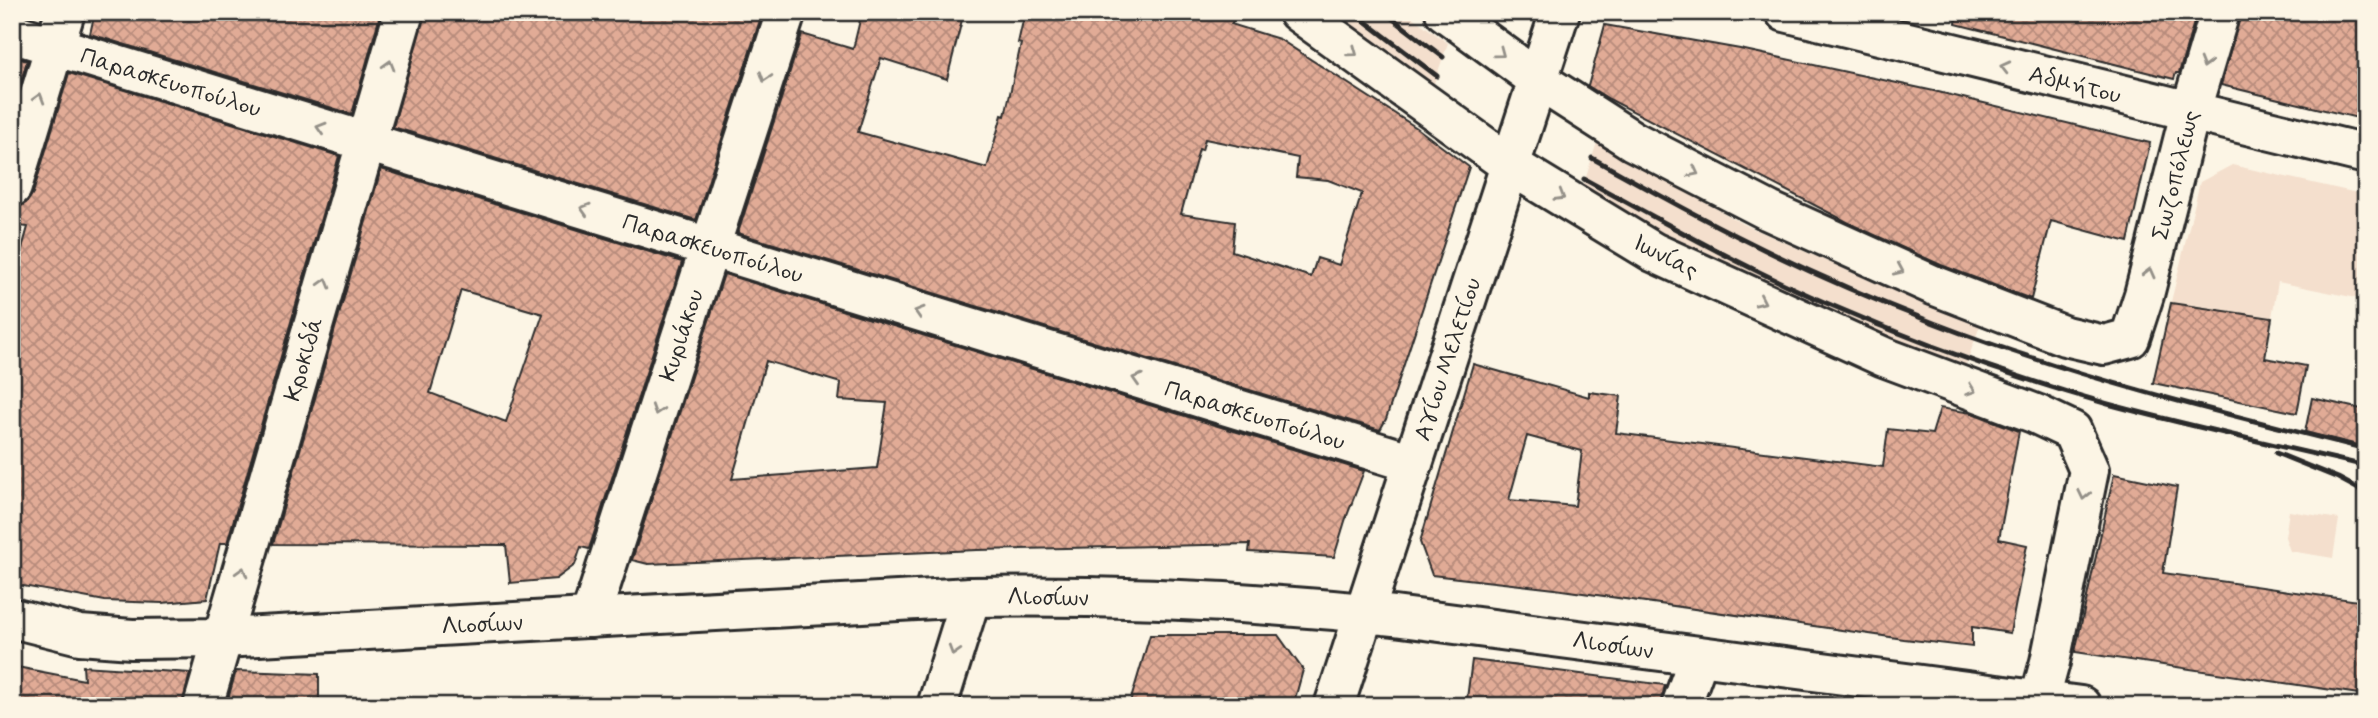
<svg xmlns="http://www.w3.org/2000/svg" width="2378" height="718" font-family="Mynerve,sans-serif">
  <defs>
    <pattern id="building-cross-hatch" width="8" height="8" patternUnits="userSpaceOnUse" patternTransform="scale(1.75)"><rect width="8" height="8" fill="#e1ab96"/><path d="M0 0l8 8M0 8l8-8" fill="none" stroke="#b78b7b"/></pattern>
  </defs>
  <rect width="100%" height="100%" fill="#fcf5e5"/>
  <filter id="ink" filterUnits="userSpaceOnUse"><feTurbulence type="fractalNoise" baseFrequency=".0143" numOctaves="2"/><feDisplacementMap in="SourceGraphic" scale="14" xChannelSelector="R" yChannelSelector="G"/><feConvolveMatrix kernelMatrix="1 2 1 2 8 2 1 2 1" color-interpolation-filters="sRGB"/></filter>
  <g filter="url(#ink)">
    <path fill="#f4dfcd" d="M1322,12H1405L1448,43L1432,89Z
      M1598,139L1741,223L1869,280L1982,320L1964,370L1714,267L1581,193Z
      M2232,165L2366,195V300L2278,282L2265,358L2162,339L2200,182Z
      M2289,511L2339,519L2333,558L2290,551L2285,537Z"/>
    <path fill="url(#building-cross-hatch)" stroke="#2b2b2b" stroke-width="2" fill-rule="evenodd" d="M95,12H381L352,114L90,34Z
      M425,12H734L760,20L696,220L393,127Z
      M862,12H964L947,79L881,58L858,132L987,168L1002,115L1005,116L1021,44L1018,43L1025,12H1239L1231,24L1279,39L1417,128L1469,167L1386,419L1380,430L738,233L802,34L853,49ZM1205,139L1298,158L1296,177L1328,180L1362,193L1339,265L1317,258L1311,277L1232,251L1235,222L1181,214L1199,149L1202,150Z
      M1957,12H2197L2179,73H2176L2174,79L1956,24Z
      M2241,12H2341L2366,18V120L2221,85Z
      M1605,25L1740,49L1934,91L2150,143L2128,242L2051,221L2031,299L1941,265L1855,226L1609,99L1588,86Z
      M12,56L27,61L12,111Z
      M69,73L339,156L227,543H220L207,599L162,603L105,601L12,584V284L28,227L12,225V208L26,203L33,193Z
      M381,169L682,262L589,549L581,547L575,565L556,579L510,583L506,545L273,544ZM461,290L543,314L506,422L430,393Z
      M724,274L1364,471L1345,521L1334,557L1249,552L1250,544L977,550L648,564L632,560ZM766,361L841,383L839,400L887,403L877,468L732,479Z
      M2171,303L2272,318L2265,358L2306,366L2297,413L2153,383Z
      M1473,364L1589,397V392L1621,396L1616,433L1883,467L1888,429L1932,434L1940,408L1972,413L2019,431L1999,539L2027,545L2010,633L1972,627V647L1904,639L1555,589L1432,575L1420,542ZM1527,436L1582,451L1575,506L1509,500Z
      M2312,398L2366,410V447L2305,432Z
      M2114,474L2177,487L2163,573L2366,602V695L2075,652Z
      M1150,635H1278L1303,670L1293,706H1129Z
      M1472,660L1535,668L1665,685L1660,706H1466Z
      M12,666L84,680L83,666L190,673L182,706H12Z
      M236,671L319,674V706H226Z"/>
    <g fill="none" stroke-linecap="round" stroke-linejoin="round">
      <g stroke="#2b2b2b" stroke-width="44">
        <path id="street" d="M1298,12L1510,165L1653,252L1884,357L2036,414L2072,431L2089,470L2050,662L2038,706
          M1445,12L1538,80L1633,141L1769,211L1933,285L2065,336L2104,345L2130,338L2144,295L2190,113
          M12,33L1413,463
          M12,187L65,12
          M590,618L786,12
          M203,706L404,12
          M937,706L971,597
          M1681,706L1699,657"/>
      </g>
      <g stroke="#2b2b2b" stroke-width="44">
        <path id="secondary" d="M1785,12L2366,154
          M2190,113L2220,12
          M12,618L80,635L132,639L223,638L971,597C1112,595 1254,601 1394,616L2081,706
          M1334,706L1560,12"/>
      </g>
      <use href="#street" stroke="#fcf5e5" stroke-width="38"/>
      <use href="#secondary" stroke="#fcf5e5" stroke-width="38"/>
      <path stroke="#2b2b2b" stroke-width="5" d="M1353,12L1437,76
        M1384,12L1443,57
        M1592,158C1641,185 1690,213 1741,238C1804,270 1869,298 1934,323C2074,377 2221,413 2366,449
        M1584,179C1663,222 1741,266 1824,302C1916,342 2012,377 2108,404C2193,427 2280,446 2366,466
        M2276,453L2338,478L2366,493"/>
    </g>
    <defs><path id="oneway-chevron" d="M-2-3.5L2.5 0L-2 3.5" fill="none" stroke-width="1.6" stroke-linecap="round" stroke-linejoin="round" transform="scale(1.75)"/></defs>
    <g stroke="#949088">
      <use href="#oneway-chevron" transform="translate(1353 52) rotate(36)"/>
      <use href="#oneway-chevron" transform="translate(1500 53) rotate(37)"/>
      <use href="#oneway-chevron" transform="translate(2205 63) rotate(106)"/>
      <use href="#oneway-chevron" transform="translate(389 65) rotate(-74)"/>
      <use href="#oneway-chevron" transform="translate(2005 67) rotate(-166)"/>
      <use href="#oneway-chevron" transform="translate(765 77) rotate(108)"/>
      <use href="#oneway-chevron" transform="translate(39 98) rotate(-73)"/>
      <use href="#oneway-chevron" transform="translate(321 128) rotate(-163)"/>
      <use href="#oneway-chevron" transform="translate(1694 172) rotate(27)"/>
      <use href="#oneway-chevron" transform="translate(1560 196) rotate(31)"/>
      <use href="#oneway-chevron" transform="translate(585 209) rotate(-163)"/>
      <use href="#oneway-chevron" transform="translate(1899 270) rotate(24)"/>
      <use href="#oneway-chevron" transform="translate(2149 273) rotate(-76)"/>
      <use href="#oneway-chevron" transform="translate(325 283) rotate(-74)"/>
      <use href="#oneway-chevron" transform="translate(1761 301) rotate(25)"/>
      <use href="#oneway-chevron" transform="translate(919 312) rotate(-163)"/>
      <use href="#oneway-chevron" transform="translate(1137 379) rotate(-163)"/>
      <use href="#oneway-chevron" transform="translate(1971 390) rotate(20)"/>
      <use href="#oneway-chevron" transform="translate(657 410) rotate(108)"/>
      <use href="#oneway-chevron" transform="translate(2084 495) rotate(102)"/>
      <use href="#oneway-chevron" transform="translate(242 572) rotate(-74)"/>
      <use href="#oneway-chevron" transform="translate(954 651) rotate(107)"/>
    </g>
  </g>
  <g text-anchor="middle" stroke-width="5" stroke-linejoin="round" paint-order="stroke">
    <g font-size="24" fill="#2b2b2b" stroke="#fcf5e5">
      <text transform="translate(171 82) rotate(17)" y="8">Παρασκευοπούλου</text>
      <text transform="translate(2075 84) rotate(14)" y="8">Αδμήτου</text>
      <text transform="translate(2175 175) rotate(-76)" y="8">Σωζοπόλεως</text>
      <text transform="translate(713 248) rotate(17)" y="8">Παρασκευοπούλου</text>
      <text transform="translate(1666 256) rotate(27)" y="8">Ιωνίας</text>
      <text transform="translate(681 335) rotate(-72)" y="8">Κυριάκου</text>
      <text transform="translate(303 359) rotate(-74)" y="8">Κροκιδά</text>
      <text transform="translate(1447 359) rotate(-72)" y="8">Αγίου Μελετίου</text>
      <text transform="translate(1255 415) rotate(17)" y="8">Παρασκευοπούλου</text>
      <text transform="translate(1048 597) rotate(1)" y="8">Λιοσίων</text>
      <text transform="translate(482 624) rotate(-3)" y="8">Λιοσίων</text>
      <text transform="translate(1613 645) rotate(8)" y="8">Λιοσίων</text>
    </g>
  </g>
  <rect width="2378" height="718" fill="none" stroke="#fcf5e5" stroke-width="42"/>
  <rect x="21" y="21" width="2336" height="676" fill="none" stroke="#2b2b2b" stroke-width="2.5" filter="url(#ink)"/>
</svg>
